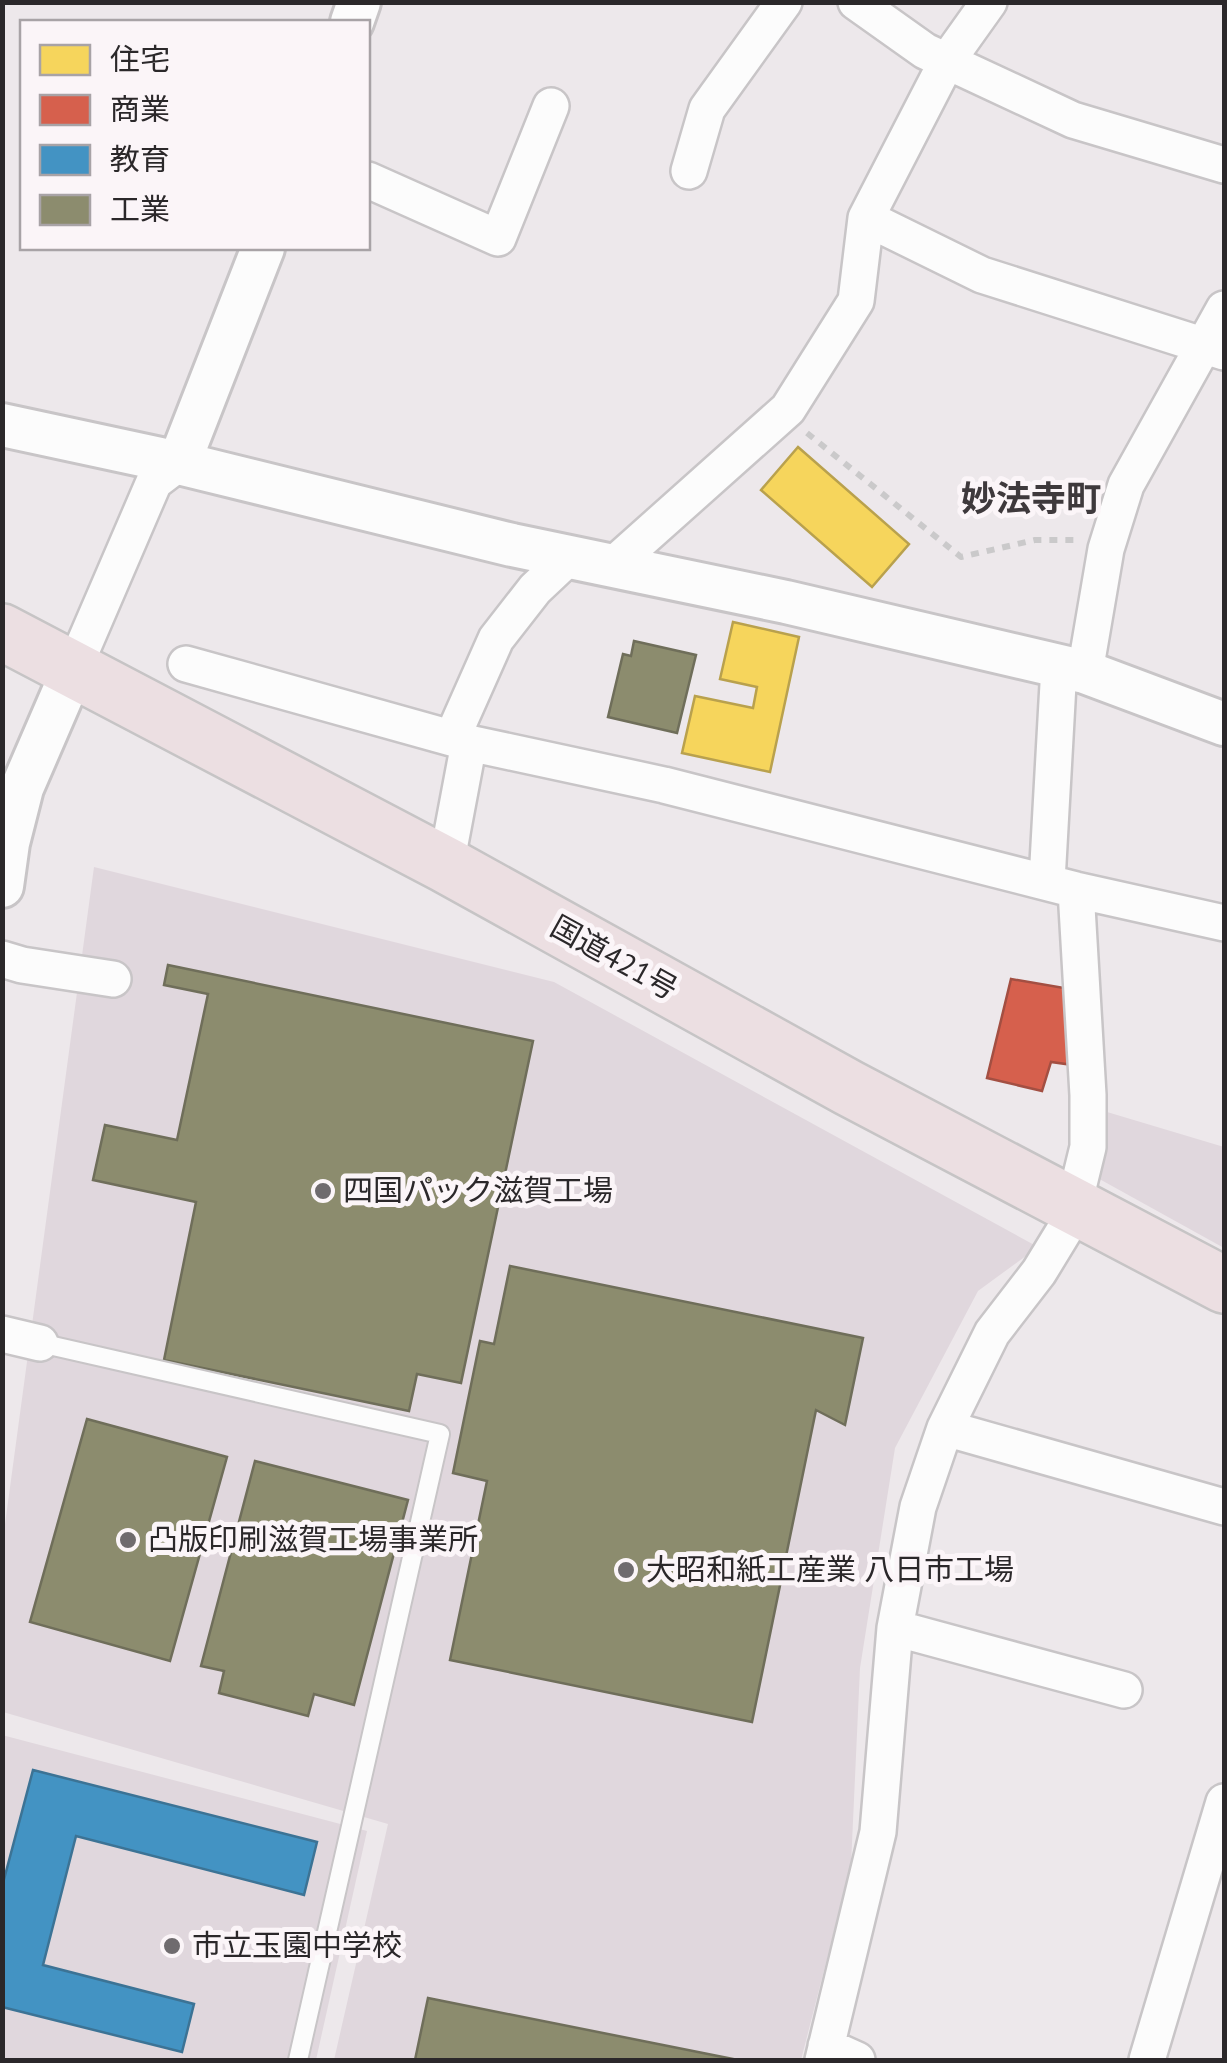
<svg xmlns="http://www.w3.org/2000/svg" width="1227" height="2063" font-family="'PT Sans','Noto Sans JP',sans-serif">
  <rect width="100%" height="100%" fill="#ede8eb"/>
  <path fill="#e0d7dd" d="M94,867L554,982L1038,1247L978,1291L895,1448L860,1668L851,1865L801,2060H334L388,1824L3,1712V1539Z
    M1097,1109L1224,1147V1248L1094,1176Z
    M2,1735L367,1831L316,2060H3Z"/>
  <path fill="#f6d55c" stroke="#b9a14d" stroke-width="2.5" d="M798,447L909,544L872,587L761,490Z
    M733,622L799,637L770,772L682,753L695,696L753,708L757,687L720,679Z"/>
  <path fill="#d6604d" stroke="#a34f42" stroke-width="2.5" d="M1011,979L1093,993L1080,1066L1051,1062L1042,1091L987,1078Z"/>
  <path fill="#4393c3" stroke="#3c7395" stroke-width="2.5" d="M33,1770L317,1842L304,1895L76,1836L43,1965L194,2004L182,2052L2,2007V1887Z"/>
  <path fill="#8c8c6e" stroke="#6f6e5a" stroke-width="2.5" d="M634,641L696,655L677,733L608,717L623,654L631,656Z
    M168,965L533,1041L461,1383L417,1374L409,1411L164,1360L196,1202L93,1180L105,1125L177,1140L208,994L164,985Z
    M510,1266L863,1338L845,1425L816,1410L752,1722L450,1660L487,1481L453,1473L480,1341L494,1344Z
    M87,1419L227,1457L170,1661L30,1622Z
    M255,1461L408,1500L354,1705L314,1694L308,1716L219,1693L224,1671L201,1666Z
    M428,1998L738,2060H415Z"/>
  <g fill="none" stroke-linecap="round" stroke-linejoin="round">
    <g stroke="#c8c5c7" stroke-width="22">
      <path id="service" d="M40,1343L440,1434L298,2060"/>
    </g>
    <g stroke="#c8c5c7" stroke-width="40">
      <path id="minor" d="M856,2L925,51L1073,120L1224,165
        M689,171L707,109L784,2
        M368,180L498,238L551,106
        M866,218L982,275L1224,352
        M612,566L788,409L856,301L866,218L947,61L989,2
        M186,664L469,743L664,785L1076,890L1224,923
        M73,670L154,482L179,463
        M1085,672L1106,549L1126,485L1224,309
        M452,738L496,639L535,589L569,557
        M446,865L469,743
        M1047,881L1059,666
        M2,959L22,965L113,979
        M2,1334L40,1343
        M945,1428L1224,1507
        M895,1628L1124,1690
        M826,2046L857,2060
        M823,2060L878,1832L895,1628L918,1507L945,1428L992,1333L1039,1272L1078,1208V1188L1088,1147V1095L1076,890
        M1147,2060L1224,1802"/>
    </g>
    <g stroke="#c8c5c7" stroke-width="48">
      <path id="tertiary" d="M352,22L359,2
        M2,425L179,463L512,545L786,602L1085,672L1224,724
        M179,463L263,248
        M2,886L8,843L22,788L73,670"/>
    </g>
    <g stroke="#c6c4c5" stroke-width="60">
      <path id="trunk" d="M2,632L446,865L849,1088L1224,1285"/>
    </g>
    <path stroke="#cac9ca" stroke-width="6" stroke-dasharray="8 8" stroke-linecap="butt" d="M807,433L961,557L1035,540H1074"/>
    <use href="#service" stroke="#fcfcfc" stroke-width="18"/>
    <use href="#minor" stroke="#fcfcfc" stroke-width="35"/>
    <use href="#tertiary" stroke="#fcfcfc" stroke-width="42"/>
    <use href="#trunk" stroke="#ecdfe2" stroke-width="55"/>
  </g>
  <g fill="#6f6b6e" stroke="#fbf5f8" stroke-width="4">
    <circle cx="323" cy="1191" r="10"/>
    <circle cx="128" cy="1540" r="10"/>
    <circle cx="626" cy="1570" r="10"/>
    <circle cx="172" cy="1946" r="10"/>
  </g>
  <g text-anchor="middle" stroke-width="10" stroke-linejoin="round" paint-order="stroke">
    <g font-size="30" fill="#2b282a" stroke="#fbf5f8">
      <text transform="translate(614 958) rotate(29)" y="10">国道421号</text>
    </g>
    <g font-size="30" fill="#2b282a" stroke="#fbf5f8" text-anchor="start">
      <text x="343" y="1201">四国パック滋賀工場</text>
      <text x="148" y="1550">凸版印刷滋賀工場事業所</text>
      <text x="646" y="1580">大昭和紙工産業 八日市工場</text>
      <text x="192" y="1956">市立玉園中学校</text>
    </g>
    <g font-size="35" font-weight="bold" fill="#3e393c" stroke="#fbf5f8">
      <text x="1031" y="511">妙法寺町</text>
    </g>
  </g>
  <rect width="1227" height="2063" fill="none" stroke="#2b282a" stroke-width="10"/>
  <rect x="20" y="20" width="350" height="230" fill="#fbf5f8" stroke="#a8a3a6" stroke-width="2.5"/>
  <rect x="40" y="45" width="50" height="30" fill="#f6d55c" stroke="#a8a3a6" stroke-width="2.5"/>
  <text x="110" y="70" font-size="30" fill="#2b282a">住宅</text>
  <rect x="40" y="95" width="50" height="30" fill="#d6604d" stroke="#a8a3a6" stroke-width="2.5"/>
  <text x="110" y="120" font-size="30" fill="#2b282a">商業</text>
  <rect x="40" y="145" width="50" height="30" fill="#4393c3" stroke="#a8a3a6" stroke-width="2.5"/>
  <text x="110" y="170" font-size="30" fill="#2b282a">教育</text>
  <rect x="40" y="195" width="50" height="30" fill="#8c8c6e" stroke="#a8a3a6" stroke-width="2.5"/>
  <text x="110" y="220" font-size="30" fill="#2b282a">工業</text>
</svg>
